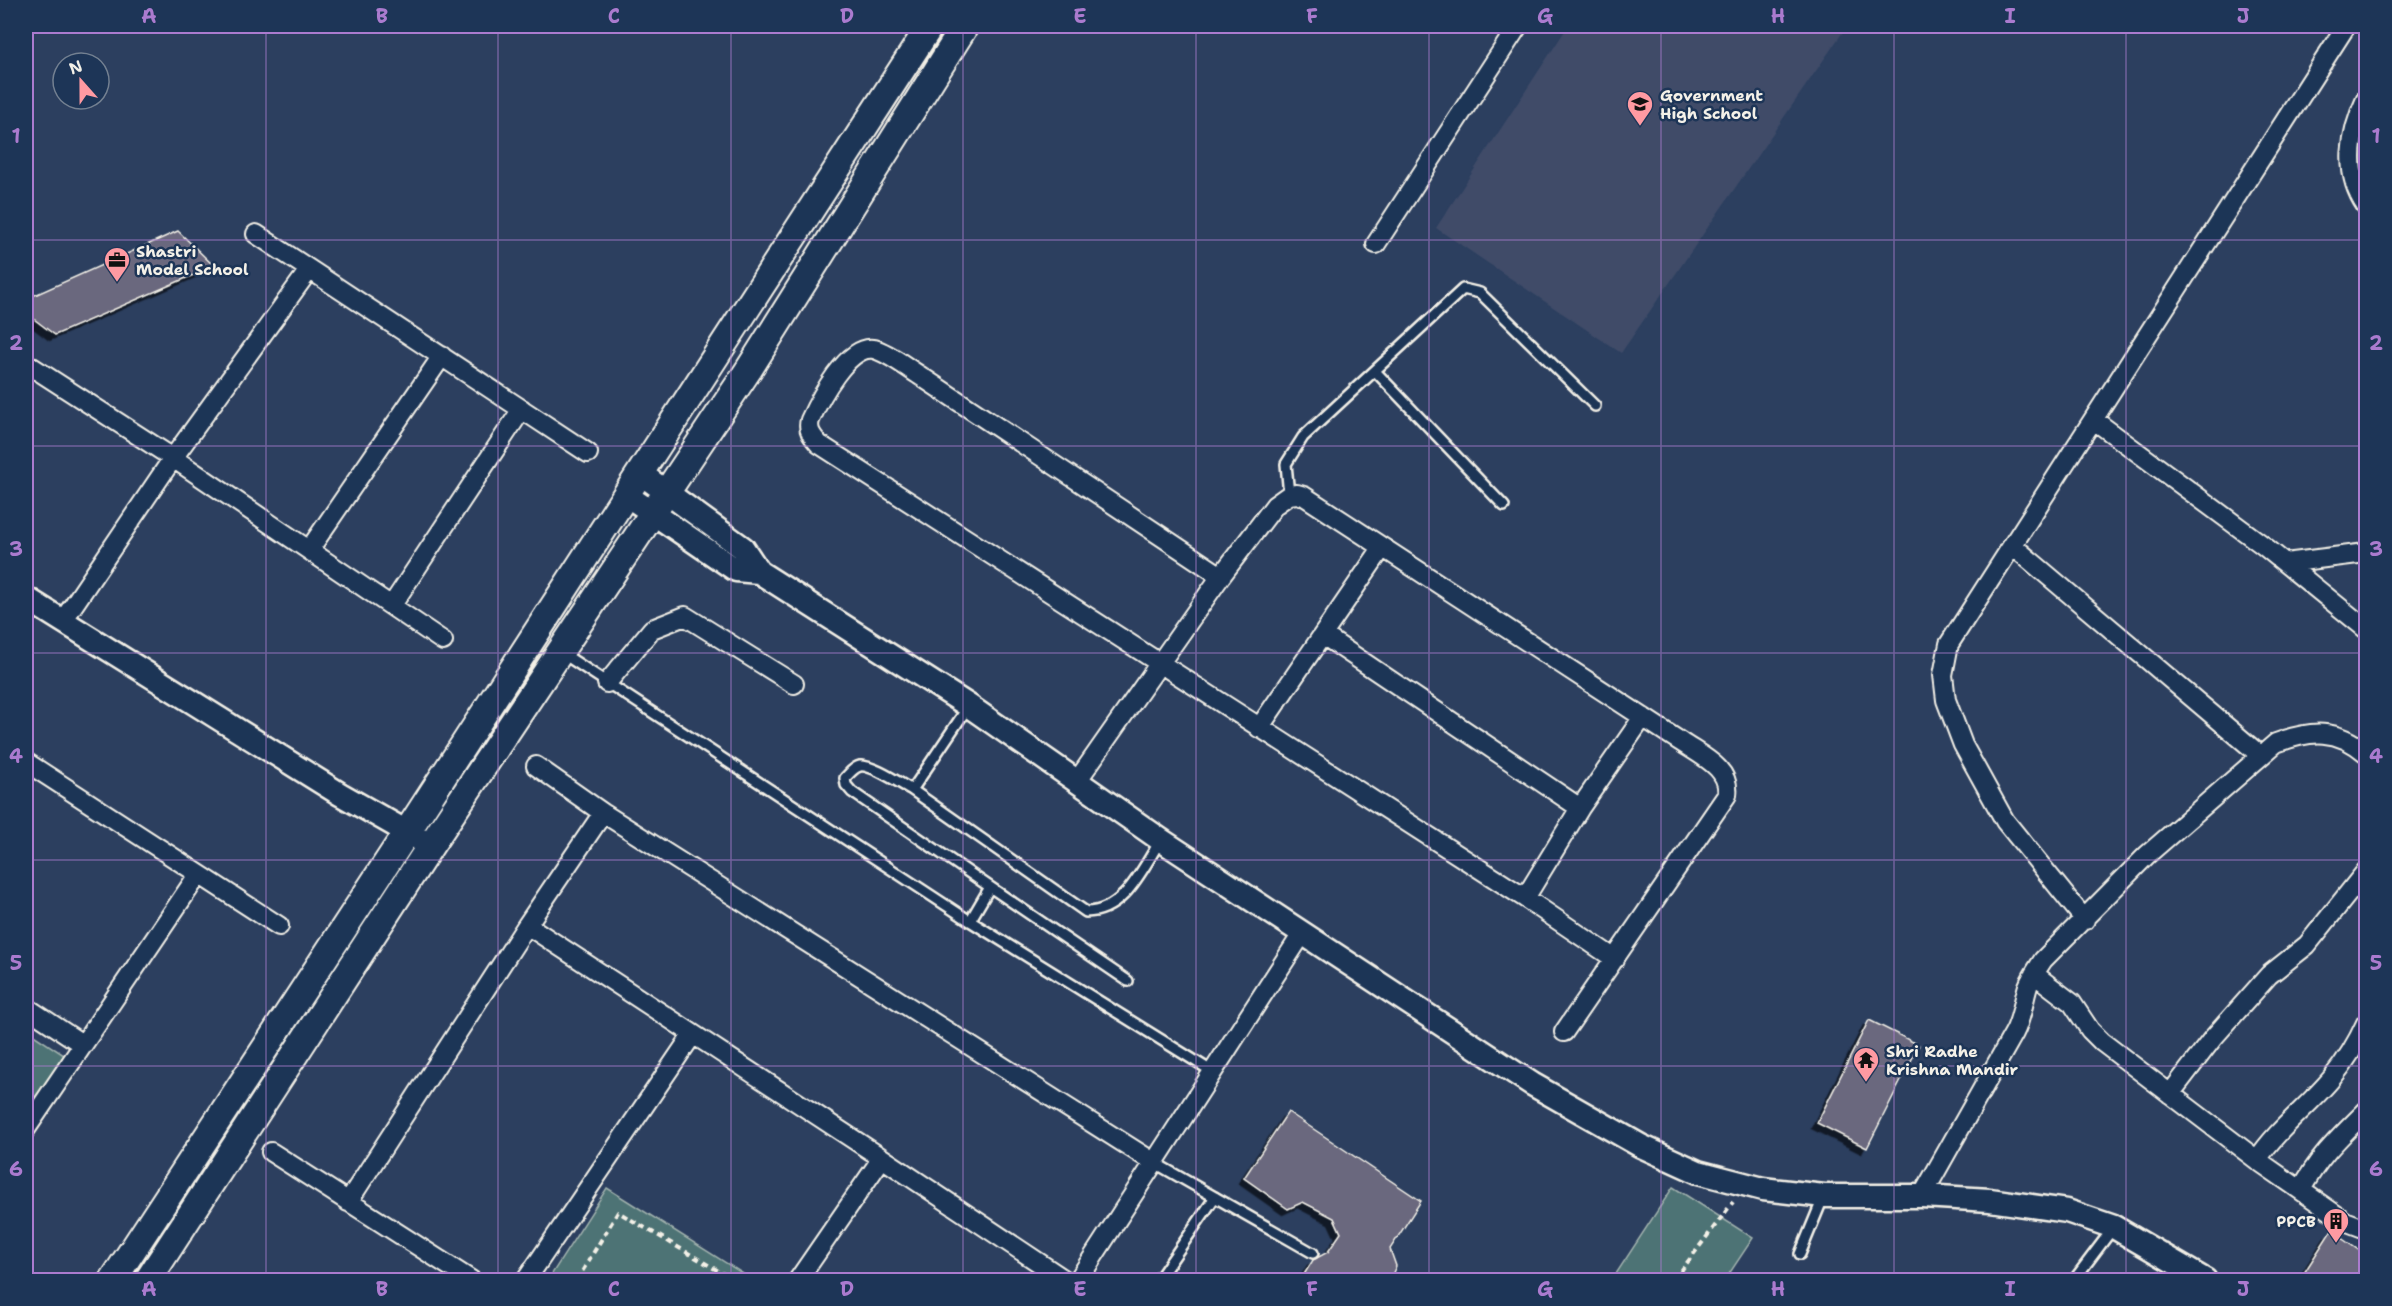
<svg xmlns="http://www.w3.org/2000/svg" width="2392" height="1306" font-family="'Shantell Sans',sans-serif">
  <defs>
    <filter id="shadow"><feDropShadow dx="-5.5" dy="5.5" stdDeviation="0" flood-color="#0009"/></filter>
  </defs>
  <rect width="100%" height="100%" fill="#2c3f5f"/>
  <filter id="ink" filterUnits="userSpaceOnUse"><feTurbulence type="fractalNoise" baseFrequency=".0167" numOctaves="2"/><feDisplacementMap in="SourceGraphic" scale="12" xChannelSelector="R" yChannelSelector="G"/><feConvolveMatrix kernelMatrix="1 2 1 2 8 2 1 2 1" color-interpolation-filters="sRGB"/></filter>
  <g filter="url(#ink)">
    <path fill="#3f4b68" d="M1568,26H1847L1621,353L1436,228Z"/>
    <path fill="#4e7375" stroke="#a1b2ae" stroke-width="1.5" d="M26,1030L73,1061L26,1134Z
      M1673,1187L1753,1238L1725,1280H1612Z
      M607,1188L753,1280H548Z"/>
    <path fill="#6a687e" stroke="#f4f1e8" stroke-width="1.5" filter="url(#shadow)" d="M178,231L214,266L55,335L26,313V299Z
      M1869,1020L1919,1045L1867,1148L1817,1123Z
      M1288,1112L1421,1201L1390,1249L1396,1266L1391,1277L1379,1281H1300L1313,1260L1328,1252L1341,1233L1334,1218L1303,1202L1288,1209L1244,1178Z
      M2331,1231L2367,1256V1281H2299Z"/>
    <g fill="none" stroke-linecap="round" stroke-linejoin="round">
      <g stroke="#f4f1e8" stroke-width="14">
        <path id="service" d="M1375,371L1504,506
          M1289,495L1286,464L1303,437L1463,289L1480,293L1595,406
          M562,653L970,921L1213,1072
          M968,707L912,790C901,784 871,764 860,766C854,767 849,774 845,778L846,785L852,792L990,887
          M912,790L1086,912C1125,912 1142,868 1161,840
          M970,921L990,887L1128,981
          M1155,1163L1313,1253
          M1800,1254L1823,1198
          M1158,1280L1215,1197
          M2074,1280L2114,1227"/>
      </g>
      <g stroke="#f4f1e8" stroke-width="22">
        <path id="minor" d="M2366,99C2350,133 2343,173 2366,206
          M256,234L588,453
          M1376,244L1518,26
          M26,363L173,458L443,641
          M2094,420L2264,546L2366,629
          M2013,546L2260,755
          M309,550L442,356
          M2285,563L2366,553
          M1221,576L919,375C906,367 889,353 874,349C848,344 819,400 810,420C807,430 812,436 819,444L1525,898L1615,959
          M392,605L522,409
          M62,622L173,458L309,270
          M1323,635L1580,808
          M607,683L652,629L685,616L794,684
          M1259,728L1382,548
          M26,762L279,926
          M536,766L603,813L1155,1163
          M1077,781L1221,576L1275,505L1289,495L1297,494L1304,496L1681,742C1701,756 1731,768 1727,795L1564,1032
          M1525,898L1580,808L1643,717
          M2085,920L2005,821L1963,745L1946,700L1943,675L1949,644L2346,26
          M527,925L882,1158L1065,1280
          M2034,974L2072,1003L2090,1030L2102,1042L2257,1160L2345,1221L2366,1229
          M26,1007L82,1044
          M2170,1094L2213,1038L2269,975L2307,945L2366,871
          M26,1129L198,875
          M271,1152L471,1280
          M2257,1160C2278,1128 2308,1107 2332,1078C2346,1061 2357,1043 2366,1023
          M2301,1190C2319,1156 2339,1138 2366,1111
          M1922,1196L2014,1033C2022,1018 2023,1002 2028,986C2032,976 2038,968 2043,960L2147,855L2276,743C2311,730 2337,728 2366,753
          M348,1202L527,925L603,813
          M526,1280L693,1034
          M798,1280L882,1158
          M1078,1280L1302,934"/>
      </g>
      <g stroke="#f4f1e8" stroke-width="27">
        <path id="tertiary" d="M640,473L743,548L759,572L969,706L1161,840L1532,1084L1641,1146L1698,1172L1763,1189L1824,1196H1922L1990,1200L2067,1211L2114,1227L2205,1280
          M625,494L736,570L759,572
          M26,598L340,794L421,840"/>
      </g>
      <g stroke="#f4f1e8" stroke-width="30">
        <path id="secondary" d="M113,1280L407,832L930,26
          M148,1280L431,845L749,369L965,26"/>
      </g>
      <path stroke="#f4f1e8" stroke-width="4" stroke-dasharray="6 4.5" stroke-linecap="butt" d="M577,1280L618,1212L734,1280
        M1674,1280L1733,1202"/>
      <use href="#service" stroke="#1d3557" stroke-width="9"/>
      <use href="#minor" stroke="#1d3557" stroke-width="18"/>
      <use href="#tertiary" stroke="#1d3557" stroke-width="22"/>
      <use href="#secondary" stroke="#1d3557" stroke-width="26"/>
    </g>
  </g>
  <path fill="none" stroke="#ab7bcf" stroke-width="1.5" stroke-opacity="0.55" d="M266,26V1280M498,26V1280M731,26V1280M963,26V1280M1196,26V1280M1429,26V1280M1661,26V1280M1894,26V1280M2126,26V1280M26,240H2366M26,446H2366M26,653H2366M26,860H2366M26,1066H2366"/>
  <defs>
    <g id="school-pin" transform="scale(1.35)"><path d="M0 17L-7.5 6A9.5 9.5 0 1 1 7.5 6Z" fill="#ff9aa2" stroke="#1d3557"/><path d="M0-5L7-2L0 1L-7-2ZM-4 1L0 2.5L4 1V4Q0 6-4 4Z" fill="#111"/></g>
    <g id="office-pin" transform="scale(1.35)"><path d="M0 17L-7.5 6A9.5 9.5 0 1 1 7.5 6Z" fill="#ff9aa2" stroke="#1d3557"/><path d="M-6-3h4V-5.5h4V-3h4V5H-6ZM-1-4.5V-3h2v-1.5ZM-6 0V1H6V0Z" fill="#111"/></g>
    <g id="temple-pin" transform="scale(1.35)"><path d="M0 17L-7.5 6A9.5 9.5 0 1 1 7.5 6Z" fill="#ff9aa2" stroke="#1d3557"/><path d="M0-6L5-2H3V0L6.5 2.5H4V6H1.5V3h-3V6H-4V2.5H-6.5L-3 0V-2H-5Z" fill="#111"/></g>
    <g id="building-pin" transform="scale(1.35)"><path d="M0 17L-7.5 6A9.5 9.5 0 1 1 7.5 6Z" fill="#ff9aa2" stroke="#1d3557"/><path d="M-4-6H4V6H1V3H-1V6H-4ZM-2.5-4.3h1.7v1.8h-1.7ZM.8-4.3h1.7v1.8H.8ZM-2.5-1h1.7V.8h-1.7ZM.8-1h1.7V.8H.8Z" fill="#111"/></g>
  </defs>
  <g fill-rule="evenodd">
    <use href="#school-pin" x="1640" y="104"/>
    <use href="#office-pin" x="117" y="260"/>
    <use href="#temple-pin" x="1866" y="1060"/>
    <use href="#building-pin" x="2336" y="1221"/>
  </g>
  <g text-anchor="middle" stroke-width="5" stroke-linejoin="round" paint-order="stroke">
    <g font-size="16" font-weight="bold" fill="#f4f1e8" stroke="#1d3557" text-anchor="start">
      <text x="1660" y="101">Government<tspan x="1660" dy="18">High School</tspan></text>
      <text x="136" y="257">Shastri<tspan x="136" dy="18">Model School</tspan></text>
      <text x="1886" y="1057">Shri Radhe<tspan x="1886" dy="18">Krishna Mandir</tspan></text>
      <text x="2316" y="1227" text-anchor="end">PPCB</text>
    </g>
  </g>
  <rect width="2392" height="1306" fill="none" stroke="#1d3557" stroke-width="66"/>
  <g transform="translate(81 81) rotate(339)"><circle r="28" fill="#1d3557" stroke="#738091" stroke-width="1.5"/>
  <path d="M0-4.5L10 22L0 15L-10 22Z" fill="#ff9aa2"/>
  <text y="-9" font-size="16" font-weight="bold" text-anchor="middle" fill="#f4f1e8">N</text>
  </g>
  <rect x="33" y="33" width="2326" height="1240" fill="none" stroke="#ab7bcf" stroke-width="2"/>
  <g font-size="20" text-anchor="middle" font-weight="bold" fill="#ab7bcf">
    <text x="149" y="23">A</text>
    <text x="382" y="23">B</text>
    <text x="614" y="23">C</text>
    <text x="847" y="23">D</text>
    <text x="1080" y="23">E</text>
    <text x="1312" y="23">F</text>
    <text x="1545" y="23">G</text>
    <text x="1778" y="23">H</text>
    <text x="2010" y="23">I</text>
    <text x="2243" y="23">J</text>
    <text x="16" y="143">1</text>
    <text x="2376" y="143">1</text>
    <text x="16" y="350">2</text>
    <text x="2376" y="350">2</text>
    <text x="16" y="556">3</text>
    <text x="2376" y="556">3</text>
    <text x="16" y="763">4</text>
    <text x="2376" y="763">4</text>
    <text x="16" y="970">5</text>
    <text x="2376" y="970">5</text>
    <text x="16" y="1176">6</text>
    <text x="2376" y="1176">6</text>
    <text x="149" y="1296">A</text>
    <text x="382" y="1296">B</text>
    <text x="614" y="1296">C</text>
    <text x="847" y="1296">D</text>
    <text x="1080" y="1296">E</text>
    <text x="1312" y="1296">F</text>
    <text x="1545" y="1296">G</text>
    <text x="1778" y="1296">H</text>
    <text x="2010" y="1296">I</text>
    <text x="2243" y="1296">J</text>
  </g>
</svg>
